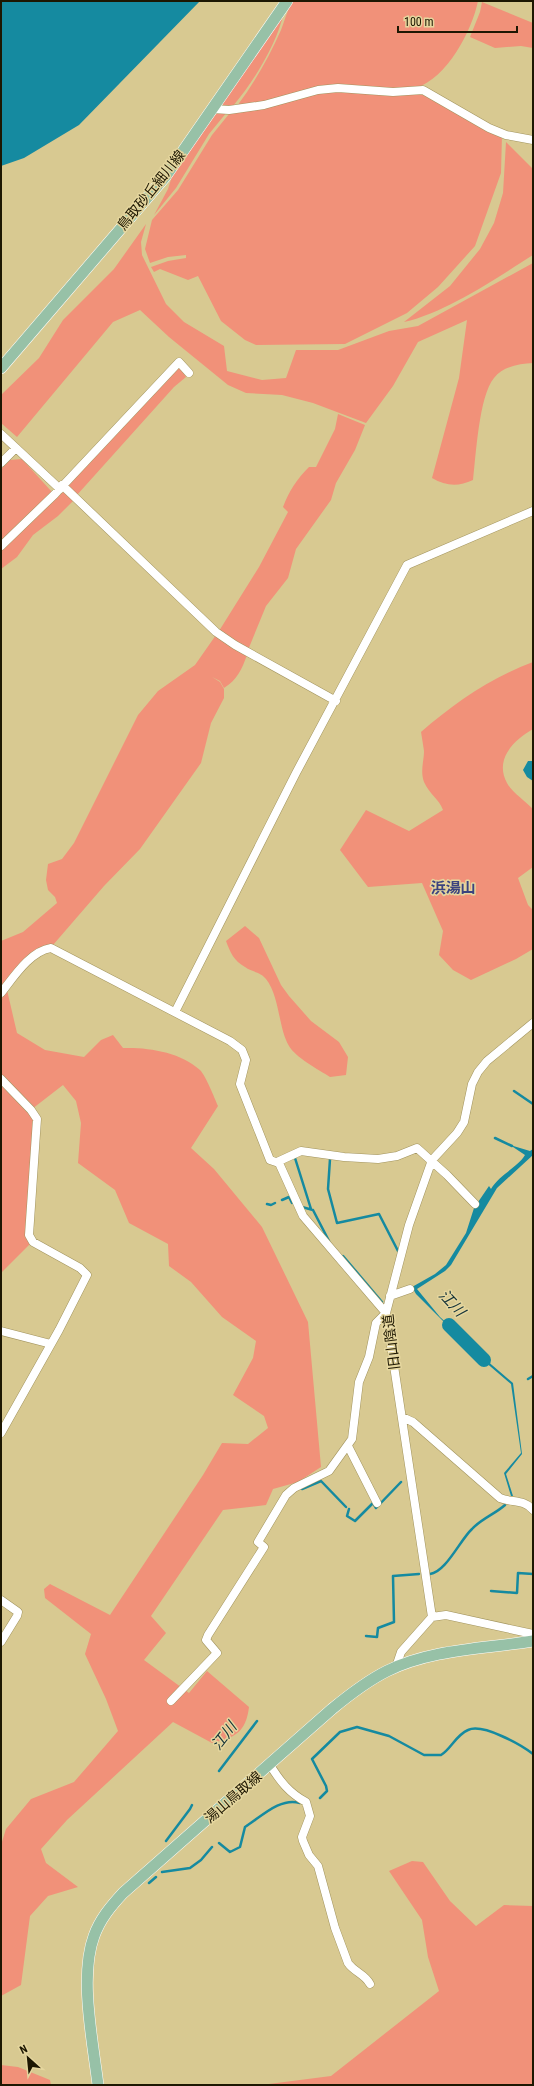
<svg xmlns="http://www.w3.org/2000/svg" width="534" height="2086" font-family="'Roboto Condensed','Noto Sans JP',sans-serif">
  <rect width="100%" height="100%" fill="#d8c991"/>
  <path fill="#f19179" d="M293,1H478C472,31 447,78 416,88H368L290,96L237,106C255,82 269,57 281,30C285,20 287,10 293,1Z
    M482,2L533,23V48L521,46L495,48L470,37L480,12Z
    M284,12C277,44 254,81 233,106L223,105L222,102Z
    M331,91L416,93L429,97L502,135L501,173L475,246L438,287L407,313L345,344L256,345L245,340L221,321L198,276L188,280L160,269L154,272L151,267L168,261L186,258V255L168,257L150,263L145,249L152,220L178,190L212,135L229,114Z
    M227,112L209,134L176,188L154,215L168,189L173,173L210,120L216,114Z
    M506,142L533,169V255C495,279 447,312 404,322L450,286L480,249L494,223L503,193Z
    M146,224L141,242L142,255L166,304L184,322L224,346L227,371L262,380L286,378L296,350H338L389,331L418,326L533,263V363C519,364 503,366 494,378C479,396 476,455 473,480C458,487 446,486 432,478L459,378L467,320L418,342L393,386L366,423L313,403L282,395L246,393L228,385L169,337L140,310L113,322L17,437L1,423V395L39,358L63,320L114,269Z
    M180,367L186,377L174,387L77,495L66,484Z
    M338,414L365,425L355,450L336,483L331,500L296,549L288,578L266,606L248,650L219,631L259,567L288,512L283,507C289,491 297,479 309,467H316L335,429Z
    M22,459L52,492L1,542V469L10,460Z
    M63,492L74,500L58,516L33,535L17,557L1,569V548Z
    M216,635L247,655C242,669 237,680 224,688L220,681L212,677L220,682L224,689V698L211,723L201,763L140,849L104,886L53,945H49L1,990V941L23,932L57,903L55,897L48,890L46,880L48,864L62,859L74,843L138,715L158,691L195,665Z
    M533,662V729C514,740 494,759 507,783C511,791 526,802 533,809V867L518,878L528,905L533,910V949L516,959L471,980L453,970L439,955L443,931L422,883L368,887L340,850L366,810L409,831L443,810C439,799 430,795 424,782C420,771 424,761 424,751C423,744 422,738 421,732C454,703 492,677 533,662Z
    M245,926L259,938L281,985L289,996L311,1021L339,1042L348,1057L346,1075L330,1077C319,1070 295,1057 289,1046C278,1027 280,997 266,979C261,972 252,972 245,967C234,961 230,952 226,941Z
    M7,990L17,1033L45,1050L84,1057L101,1040L113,1035L123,1048C147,1047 181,1052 200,1070C206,1076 214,1097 218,1106L191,1148L214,1169L262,1227L308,1322L321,1467L298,1482L273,1489L266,1505L223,1510L151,1616L166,1633L144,1660L189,1693L207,1671L249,1707C246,1732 235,1738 212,1743L173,1722L67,1820L41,1849L46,1863L78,1887L48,1896L30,1916L21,1985L1,1996V1845L6,1829L31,1799L74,1782L118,1731L106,1699L85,1654L91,1634L45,1598L44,1589L50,1584L110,1615L203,1475L222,1443L248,1444L268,1428L264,1416L233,1395L253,1358L256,1341L222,1317L191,1282L169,1266L168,1244L129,1223L115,1190L78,1163L81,1123L76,1101L63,1085L32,1109L1,1075V1000Z
    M1,1085L34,1119L27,1238L31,1243L1,1273Z
    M412,1861L423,1862L450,1901L476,1926L504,1905L533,1906V2085H261L331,2076L439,1991L428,1957L422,1920L389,1871Z
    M1,2065L18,2067L50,2080L51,2085H1Z"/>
  <path fill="#158aa0" d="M1,1H200L79,125L24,158L1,166Z
    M528,761H533V781L527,777L523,770Z
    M510,1145L530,1151L533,1149V1155L497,1188L451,1265L445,1271L417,1289L440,1317L463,1338L461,1339L416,1294L412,1287L435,1274L446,1265L466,1233L474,1208L489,1186L491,1189C499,1175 518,1167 525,1155Z
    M471,1347L513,1383L522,1454L506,1474L513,1496H511L504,1473L521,1453L511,1384L470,1349Z"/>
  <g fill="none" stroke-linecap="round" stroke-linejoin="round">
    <path stroke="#158aa0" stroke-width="2.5" d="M514,1091L533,1104
      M495,1138L512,1146
      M295,1158L311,1209
      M330,1159L328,1189L337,1223L379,1214L398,1251
      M282,1200L289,1197L292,1203
      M267,1204L271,1205L275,1203
      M302,1207L313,1210L329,1241
      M343,1256L382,1302
      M528,1379L533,1376
      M302,1489L321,1481L346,1507
      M349,1509L347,1516L355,1521L373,1503L376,1508L401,1482
      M430,1574C446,1572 460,1540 472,1529C481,1519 495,1514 505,1505
      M491,1591L517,1593L518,1573L533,1574
      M366,1636L377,1637L378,1628L394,1622L393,1576L419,1574
      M219,1771L257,1721
      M320,1798L327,1791L326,1786L312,1759L340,1732L357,1727L389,1736L424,1755H441C451,1749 456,1735 468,1730C483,1723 521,1745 533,1754
      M166,1841L190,1809L192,1805
      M219,1843L230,1852L240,1847L245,1827C261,1817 280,1797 300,1803
      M162,1872L190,1868L201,1860L212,1847
      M149,1883L156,1877"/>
    <path stroke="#158aa0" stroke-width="14" d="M449,1325L484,1360"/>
    <g stroke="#a2945e" stroke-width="9">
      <path id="minor" d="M213,109L229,110L264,105L318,90L338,88L393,92L423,90L489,128L506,135L533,140
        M1,434L60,489
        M1,463L16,448
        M62,485L216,632L235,645L336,701
        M1,546L55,494L179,362L189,373
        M1,993C13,978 30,951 51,948L230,1041L242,1050L246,1060L240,1084L270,1160L279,1163L303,1216L386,1313L376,1323L369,1357L359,1382L352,1439L329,1471L294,1488L286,1495L258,1542L264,1547L208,1635L206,1640L217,1653L171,1701
        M175,1012L296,773L407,565L533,511
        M1,1079L31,1110L37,1119L29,1235L33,1242L80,1268L87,1275L59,1330L1,1433
        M277,1162L301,1151L344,1157L378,1159L397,1156L417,1148L447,1175L475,1204
        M390,1296L410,1289
        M1,1331L51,1344
        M402,1417L413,1422L500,1498C512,1503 524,1499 533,1510
        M348,1446L377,1503
        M1,1600L18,1612L17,1616L1,1642
        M432,1617L446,1615L533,1634
        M396,1667L401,1652L432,1617L386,1313L409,1225L432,1160L457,1133L464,1122L472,1084L478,1072L487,1061L533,1023
        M270,1765C280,1781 289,1793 306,1802L310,1816L302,1837L303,1841L309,1855L318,1866L335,1928L348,1963C354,1972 365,1974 370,1984"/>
    </g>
    <g stroke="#fff" stroke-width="12">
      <path id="major" d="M1,368L165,177L287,1
        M98,2085C93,2043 79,1976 94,1936C100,1919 111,1906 123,1893L332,1709C349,1695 367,1681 387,1671C432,1649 484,1649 533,1641"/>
    </g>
    <use href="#minor" stroke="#fff" stroke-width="8"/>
    <use href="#major" stroke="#97c1a7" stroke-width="11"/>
  </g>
  <g text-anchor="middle" stroke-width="3" stroke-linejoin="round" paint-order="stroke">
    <g font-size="14" fill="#1d1702" stroke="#e5d69e">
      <text transform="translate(151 190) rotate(-51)" y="5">鳥取砂丘細川線</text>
      <text transform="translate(391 1342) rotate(-97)" y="5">旧山陰道</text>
      <text transform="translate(233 1797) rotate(-41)" y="5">湯山鳥取線</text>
    </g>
    <g font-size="15" font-weight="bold" fill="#3b437f" stroke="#e5d69e">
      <text x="453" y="893">浜湯山</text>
    </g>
    <g font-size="15" font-style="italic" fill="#123138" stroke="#e5d69e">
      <text transform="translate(452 1303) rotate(47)" y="5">江川</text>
      <text transform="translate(224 1736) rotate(-52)" y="5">江川</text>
    </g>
  </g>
  <rect width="534" height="2086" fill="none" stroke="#1d1702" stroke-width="4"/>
  <g transform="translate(28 2058) rotate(333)" stroke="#e5d69e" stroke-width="3" paint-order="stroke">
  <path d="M0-3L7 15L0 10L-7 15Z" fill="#1d1702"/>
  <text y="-6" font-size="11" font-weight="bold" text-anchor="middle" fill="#1d1702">N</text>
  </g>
  <path d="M398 26v6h119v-6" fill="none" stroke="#1d1702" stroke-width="2"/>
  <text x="404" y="26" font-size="12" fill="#1d1702" stroke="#e5d69e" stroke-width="3" paint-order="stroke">100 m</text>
</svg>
